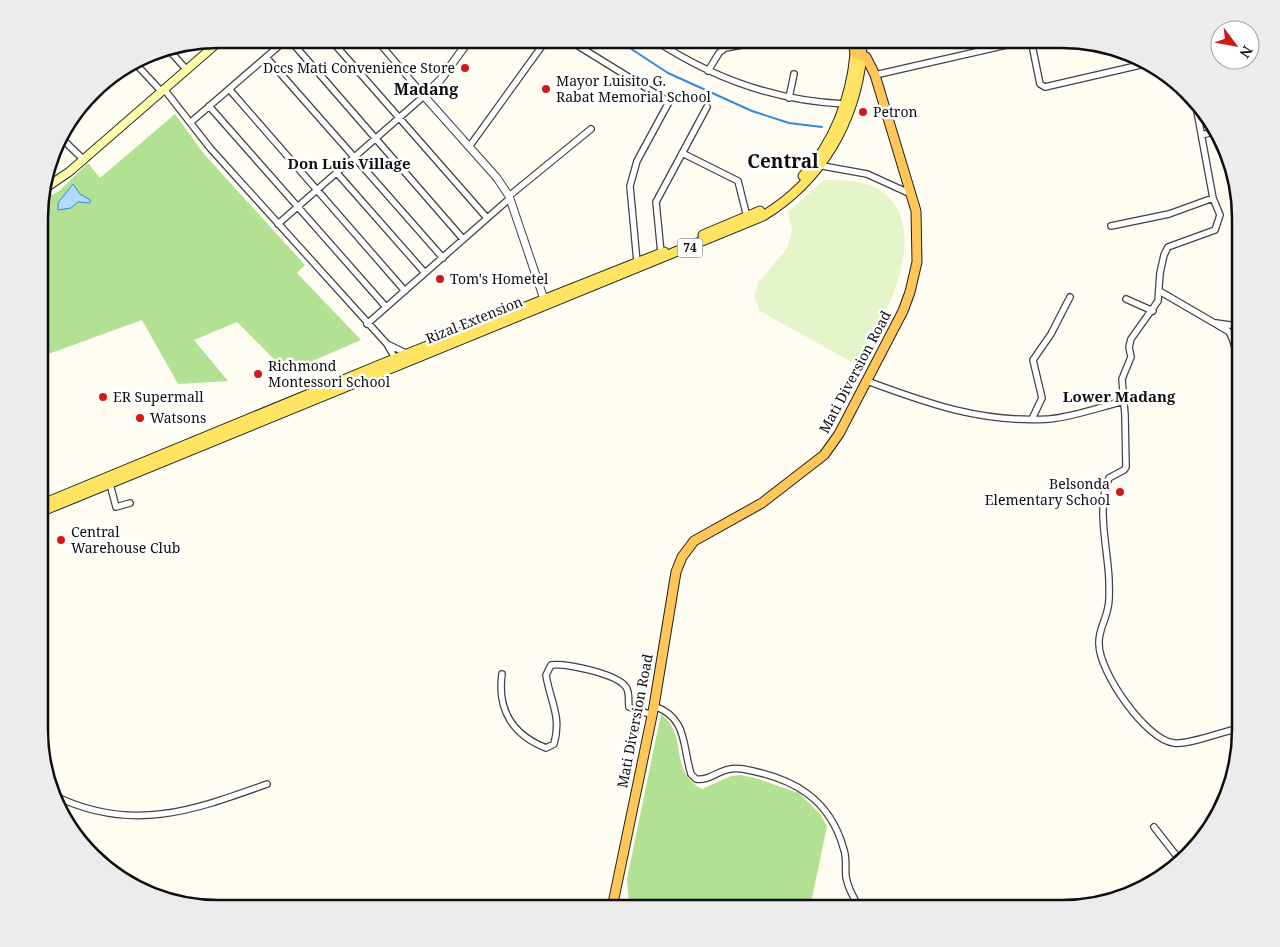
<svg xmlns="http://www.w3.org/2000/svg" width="1280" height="947" font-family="'Noto Serif',serif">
  <rect width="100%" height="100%" fill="#fffdf2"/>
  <path fill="#b2e193" d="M175,114L204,154L305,265L297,273L361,340L287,372L237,322L194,340L228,381L178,384L142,320L40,357V316L49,312L40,296V201L59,191L88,163L100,178Z
    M661,714C690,737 667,770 702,789L731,776L741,775L755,778L799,793L820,814L827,826L810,908H633L629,905L627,879Z"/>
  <path fill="#e3f5c9" d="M824,180C842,180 865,180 880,190C936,229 883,324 855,364L760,311L754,296L758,283L788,247L792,230L788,212Z"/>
  <path fill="#b0dbfd" stroke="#2e8cdc" d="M73,184L80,194L90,200V203L78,202L71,208L58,210V203Z"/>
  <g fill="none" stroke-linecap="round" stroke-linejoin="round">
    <path stroke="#2e8cdc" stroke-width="2" d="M616,39L668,73L752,111L789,123L822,127"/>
    <g stroke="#424242" stroke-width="8">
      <path id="minor" d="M289,39L463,239
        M330,39L487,218
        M567,39L669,102L637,161L630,186L637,262
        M653,39C710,77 775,101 845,104
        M1031,40L1040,84L1045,87L1149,63
        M168,49L186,69
        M266,57L443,258
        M134,62L161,91
        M708,71L719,53L725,48L777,39
        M875,75L1033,39
        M164,89L210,148L387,344L396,360
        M229,89L405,291
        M789,98L794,74
        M209,106L386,307
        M1196,106L1213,198L1220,215L1215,230L1168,247L1164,255L1160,273L1158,301L1131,339L1129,347L1131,357L1122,379L1125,415L1126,467L1124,470L1109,478C1096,507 1108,550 1109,580C1109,589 1110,599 1108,607C1106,620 1098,631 1099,644C1099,672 1146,740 1174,743C1189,745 1223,731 1241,728
        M191,122L287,39
        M1202,135L1217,131
        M59,136L83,159
        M469,147L547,39
        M682,153L738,181L747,217
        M817,165L867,174L911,194
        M337,173L425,273
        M509,196L591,129
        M278,224L424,96L376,39
        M1111,226L1169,214L1213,198
        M661,253L656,202L707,107
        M1161,292L1228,331C1236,340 1233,352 1241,360
        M1126,299L1153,311
        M1216,323L1230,325L1241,323
        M367,324L509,199
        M387,344L408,354
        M867,381C929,404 982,423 1049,419C1073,417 1100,407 1124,401
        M1032,419L1042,398L1033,360L1051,334L1070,297
        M110,484L116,507L130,503
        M502,674C497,710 513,735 546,748L554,744C562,716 550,701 546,675L551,665C567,663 617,674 626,687C630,693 628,700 629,707L652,715
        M654,706C688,718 682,745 691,774L696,779C711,782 721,765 743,769C793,778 830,798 844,850C847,859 845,868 846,877C848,888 854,899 860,908
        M55,796C132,833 192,811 267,784
        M1154,827L1179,859"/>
    </g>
    <g stroke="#424242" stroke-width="9">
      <path id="tertiary" d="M470,39L441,79L424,96L497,178L509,196L546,305"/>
    </g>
    <g stroke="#313131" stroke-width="10">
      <path id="secondary" d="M41,191L69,172L222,39"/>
    </g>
    <g stroke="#202020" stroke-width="11">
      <path id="primary" d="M803,176C834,144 851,98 855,54
        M703,235L760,211
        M40,505L382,364L664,252
        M40,512L763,216C821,181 855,122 862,55"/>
    </g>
    <g stroke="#202020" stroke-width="11">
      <path id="trunk" d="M861,39L862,55
        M612,908L654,706L676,572L682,557L694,541L762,503L824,455L839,434L903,311L910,292L917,262L916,211L875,75L866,57L855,54L853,39"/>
    </g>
    <use href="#minor" stroke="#fff" stroke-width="5.5"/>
    <use href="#tertiary" stroke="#fff" stroke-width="7"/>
    <use href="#secondary" stroke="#fffbad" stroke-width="8"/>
    <use href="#primary" stroke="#ffe362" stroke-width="9"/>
    <use href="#trunk" stroke="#ffc759" stroke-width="9"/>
  </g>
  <g fill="#d01a17" stroke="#fff" stroke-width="2">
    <circle cx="465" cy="68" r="5"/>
    <circle cx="546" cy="89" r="5"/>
    <circle cx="863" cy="112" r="5"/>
    <circle cx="440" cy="279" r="5"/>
    <circle cx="258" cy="374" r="5"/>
    <circle cx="103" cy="397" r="5"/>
    <circle cx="140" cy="418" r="5"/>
    <circle cx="1120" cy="492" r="5"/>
    <circle cx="61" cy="540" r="5"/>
  </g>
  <g text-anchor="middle" stroke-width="5" stroke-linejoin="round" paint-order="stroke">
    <rect fill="#fff" stroke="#575757" stroke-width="1" x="677.5" y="238.5" width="25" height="19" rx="4"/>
    <g font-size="12" font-weight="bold" fill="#0f0f0f">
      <text x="690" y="252">74</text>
    </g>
    <g font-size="14" fill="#0f0f0f" stroke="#fff" text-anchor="start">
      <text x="455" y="73" text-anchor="end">Dccs Mati Convenience Store</text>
      <text x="556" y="86">Mayor Luisito G.<tspan x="556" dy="16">Rabat Memorial School</tspan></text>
      <text x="873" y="117">Petron</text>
      <text x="450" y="284">Tom's Hometel</text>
      <text x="268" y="371">Richmond<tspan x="268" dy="16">Montessori School</tspan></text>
      <text x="113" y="402">ER Supermall</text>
      <text x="150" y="423">Watsons</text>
      <text x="1110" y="489" text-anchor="end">Belsonda<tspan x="1110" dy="16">Elementary School</tspan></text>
      <text x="71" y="537">Central<tspan x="71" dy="16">Warehouse Club</tspan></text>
    </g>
    <g font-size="14" fill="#0f0f0f" stroke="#fff">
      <text transform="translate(474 320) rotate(-22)" y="5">Rizal Extension</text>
      <text transform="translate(855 372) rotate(-62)" y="5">Mati Diversion Road</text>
      <text transform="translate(635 721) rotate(-79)" y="5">Mati Diversion Road</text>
    </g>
    <g font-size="15" font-weight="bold" fill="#0f0f0f" stroke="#fff">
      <text x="349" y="169">Don Luis Village</text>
      <text x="1119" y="402">Lower Madang</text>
    </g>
    <g font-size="16" font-weight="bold" fill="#0f0f0f" stroke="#fff">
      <text x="426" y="95">Madang</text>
    </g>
    <g font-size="19" font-weight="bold" fill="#0f0f0f" stroke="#fff">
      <text x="783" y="168">Central</text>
    </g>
  </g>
  <path d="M0 0H1280V947H0ZM218 48H1062A170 170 0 0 1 1232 218V730A170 170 0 0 1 1062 900H218A170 170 0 0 1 48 730V218A170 170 0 0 1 218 48Z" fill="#ececec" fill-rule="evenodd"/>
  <path fill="none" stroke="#0f0f0f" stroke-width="2.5" d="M218 48H1062A170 170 0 0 1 1232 218V730A170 170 0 0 1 1062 900H218A170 170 0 0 1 48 730V218A170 170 0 0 1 218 48Z"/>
  <g transform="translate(1235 45) rotate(122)"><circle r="24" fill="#ffffff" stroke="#9f9f9f"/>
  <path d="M0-4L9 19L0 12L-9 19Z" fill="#d01a17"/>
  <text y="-8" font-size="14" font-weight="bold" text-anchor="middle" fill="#0f0f0f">N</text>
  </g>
</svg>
